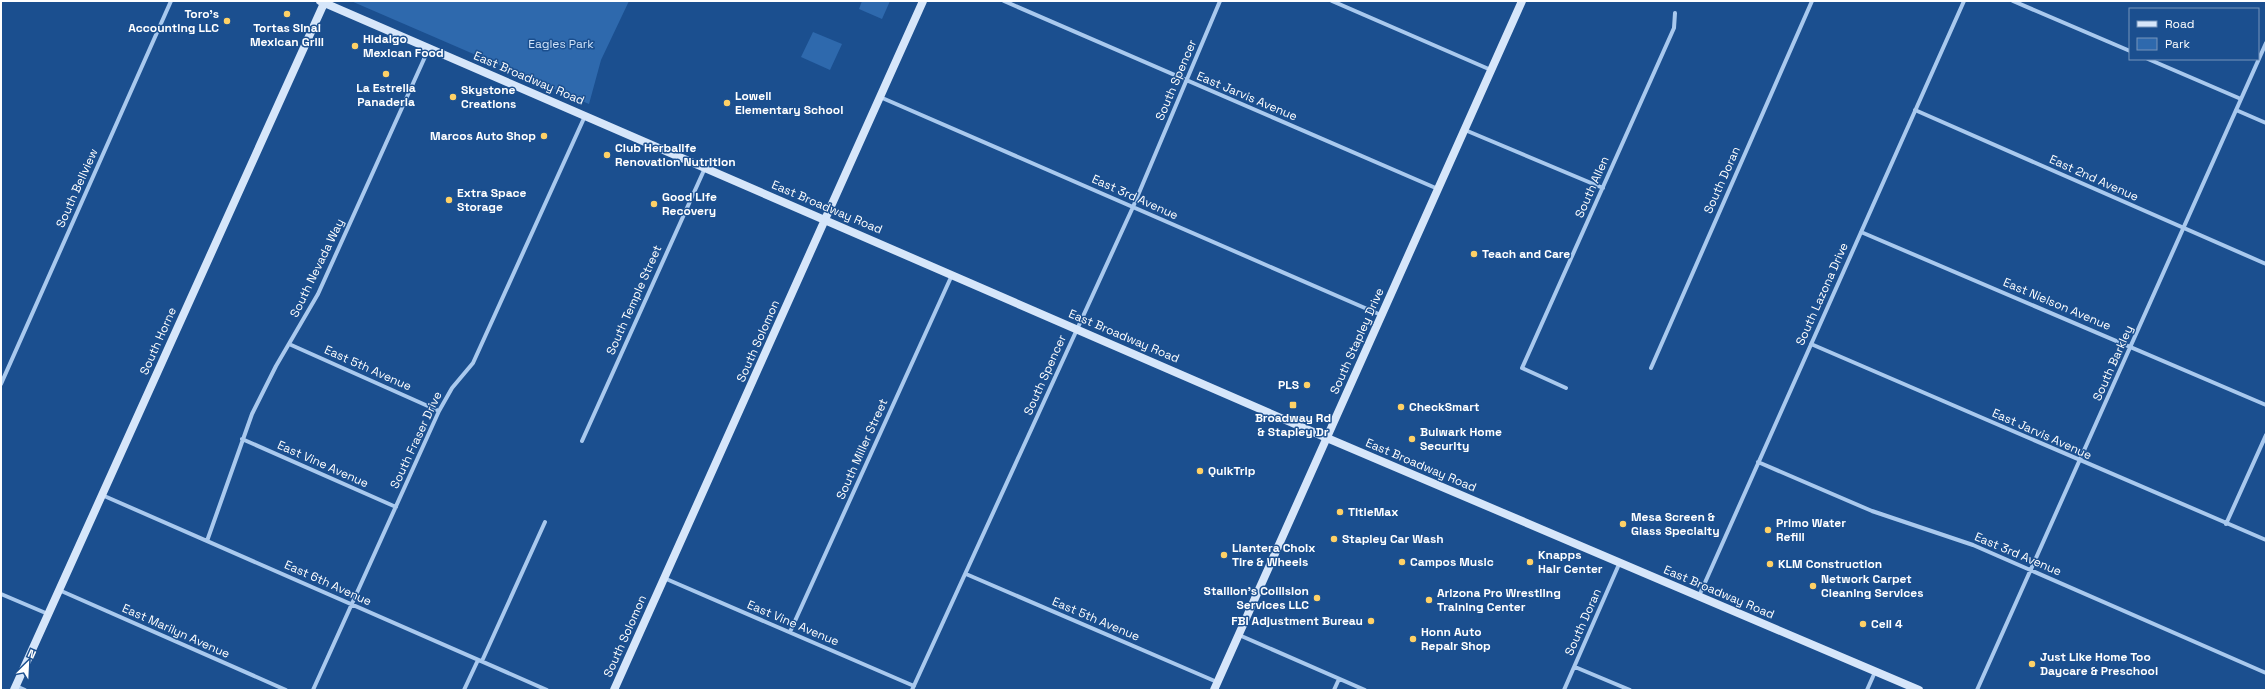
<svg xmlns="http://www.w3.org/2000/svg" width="2267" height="691" font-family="'Space Grotesk',sans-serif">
  <rect width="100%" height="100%" fill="#1b4f8f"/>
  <path fill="#2e69ad" d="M351,1H629L601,60L589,104Z
    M862,1H890L882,19L859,9Z
    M813,32L842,44L830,70L801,57Z"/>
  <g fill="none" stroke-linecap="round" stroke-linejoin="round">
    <path stroke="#a9c9ee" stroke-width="4" d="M1004,1L1438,189
      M1332,1L1491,70
      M2013,1L2130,51
      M2148,59L2241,99
      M880,97L1381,315
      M1915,110L2266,264
      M2236,110L2266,123
      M1465,130L1603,188
      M1861,232L2266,405
      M289,344L439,411
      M1811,344L2266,540
      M1651,368L1812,1
      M1,384L171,1
      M1566,388L1522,368L1674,28L1675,13
      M242,439L396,507
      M582,441L705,168
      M1758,462L1872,511L1973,545L2266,673
      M102,495L547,690
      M2226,524L2266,435
      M207,541L252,414L276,366L318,294L429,48
      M966,574L1217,682
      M664,578L914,686
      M59,590L286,690
      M1,594L48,614
      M1699,596L1964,1
      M790,632L952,275
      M1239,635L1365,690
      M482,661L545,522
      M1575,667L1630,690
      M16,686L25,690
      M313,690L439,411L452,388L473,363L585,116
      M464,690L478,660
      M912,690L1133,207L1220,1
      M1334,690L1339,679
      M1564,690L1620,562
      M1867,690L1875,672
      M1977,690L2266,43"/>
    <path stroke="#d6e6fa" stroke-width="8" d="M320,1L1327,438L1919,690
      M14,690L325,1
      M614,690L923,1
      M1214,690L1522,1"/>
  </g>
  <g fill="#ffd166" stroke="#1b4f8f" stroke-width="1.5">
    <circle cx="287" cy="14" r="4"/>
    <circle cx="227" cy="21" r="4"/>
    <circle cx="355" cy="46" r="4"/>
    <circle cx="386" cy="74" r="4"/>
    <circle cx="453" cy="97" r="4"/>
    <circle cx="727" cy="103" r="4"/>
    <circle cx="544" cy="136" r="4"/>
    <circle cx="607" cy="155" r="4"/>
    <circle cx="449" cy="200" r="4"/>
    <circle cx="654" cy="204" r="4"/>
    <circle cx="1474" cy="254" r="4"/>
    <circle cx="1307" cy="385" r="4"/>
    <rect x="1289" y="401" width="8" height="8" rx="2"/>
    <circle cx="1401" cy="407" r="4"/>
    <circle cx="1412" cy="439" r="4"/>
    <circle cx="1200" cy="471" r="4"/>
    <circle cx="1340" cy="512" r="4"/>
    <circle cx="1623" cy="524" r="4"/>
    <circle cx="1768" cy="530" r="4"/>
    <circle cx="1334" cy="539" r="4"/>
    <circle cx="1224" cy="555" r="4"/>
    <circle cx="1402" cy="562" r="4"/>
    <circle cx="1530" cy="562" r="4"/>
    <circle cx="1770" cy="564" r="4"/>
    <circle cx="1813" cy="586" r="4"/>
    <circle cx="1317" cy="598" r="4"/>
    <circle cx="1429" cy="600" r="4"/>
    <circle cx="1371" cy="621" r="4"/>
    <circle cx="1863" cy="624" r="4"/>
    <circle cx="1413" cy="639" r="4"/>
    <circle cx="2032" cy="664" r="4"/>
  </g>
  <g text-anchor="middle" stroke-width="3" stroke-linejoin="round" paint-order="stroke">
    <g font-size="12" font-weight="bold" fill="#fff" stroke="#1b4f8f" text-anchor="start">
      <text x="219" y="18" text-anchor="end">Toro's<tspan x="219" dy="14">Accounting LLC</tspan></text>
      <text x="287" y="32" text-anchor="middle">Tortas Sinai<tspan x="287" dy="14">Mexican Grill</tspan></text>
      <text x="363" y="43">Hidalgo<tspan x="363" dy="14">Mexican Food</tspan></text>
      <text x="386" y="92" text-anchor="middle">La Estrella<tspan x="386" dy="14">Panaderia</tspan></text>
      <text x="461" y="94">Skystone<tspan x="461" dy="14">Creations</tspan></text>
      <text x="735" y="100">Lowell<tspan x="735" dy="14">Elementary School</tspan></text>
      <text x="536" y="140" text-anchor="end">Marcos Auto Shop</text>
      <text x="615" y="152">Club Herbalife<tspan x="615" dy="14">Renovation Nutrition</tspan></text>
      <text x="457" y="197">Extra Space<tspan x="457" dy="14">Storage</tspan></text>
      <text x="662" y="201">Good Life<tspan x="662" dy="14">Recovery</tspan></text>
      <text x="1482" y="258">Teach and Care</text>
      <text x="1299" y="389" text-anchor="end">PLS</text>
      <text x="1409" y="411">CheckSmart</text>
      <text x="1293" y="422" text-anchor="middle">Broadway Rd<tspan x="1293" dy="14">&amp; Stapley Dr</tspan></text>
      <text x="1420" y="436">Bulwark Home<tspan x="1420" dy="14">Security</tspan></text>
      <text x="1208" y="475">QuikTrip</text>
      <text x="1348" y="516">TitleMax</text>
      <text x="1631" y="521">Mesa Screen &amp;<tspan x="1631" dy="14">Glass Specialty</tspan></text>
      <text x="1776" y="527">Primo Water<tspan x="1776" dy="14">Refill</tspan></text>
      <text x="1342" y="543">Stapley Car Wash</text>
      <text x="1232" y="552">Llantera Choix<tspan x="1232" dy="14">Tire &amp; Wheels</tspan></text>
      <text x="1538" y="559">Knapps<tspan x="1538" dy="14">Hair Center</tspan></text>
      <text x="1410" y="566">Campos Music</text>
      <text x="1778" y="568">KLM Construction</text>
      <text x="1821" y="583">Network Carpet<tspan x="1821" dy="14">Cleaning Services</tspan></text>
      <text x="1309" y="595" text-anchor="end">Stallion's Collision<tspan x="1309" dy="14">Services LLC</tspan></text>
      <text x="1437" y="597">Arizona Pro Wrestling<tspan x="1437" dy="14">Training Center</tspan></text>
      <text x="1363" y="625" text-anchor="end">FBI Adjustment Bureau</text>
      <text x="1871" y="628">Cell 4</text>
      <text x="1421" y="636">Honn Auto<tspan x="1421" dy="14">Repair Shop</tspan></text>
      <text x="2040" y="661">Just Like Home Too<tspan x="2040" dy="14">Daycare &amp; Preschool</tspan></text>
    </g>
    <g font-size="12" fill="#cfe3fa" stroke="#1b4f8f">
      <text x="561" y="48">Eagles Park</text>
    </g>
    <g font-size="12" fill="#fff" stroke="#1b4f8f">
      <text transform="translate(529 78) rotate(23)" y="4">East Broadway Road</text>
      <text transform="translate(1176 80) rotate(-67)" y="4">South Spencer</text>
      <text transform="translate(1247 96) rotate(23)" y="4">East Jarvis Avenue</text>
      <text transform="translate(2094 178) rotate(24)" y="4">East 2nd Avenue</text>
      <text transform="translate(1722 180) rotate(-66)" y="4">South Doran</text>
      <text transform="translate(1592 187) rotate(-66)" y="4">South Allen</text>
      <text transform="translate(77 188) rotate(-66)" y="4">South Bellview</text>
      <text transform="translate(1135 197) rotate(24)" y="4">East 3rd Avenue</text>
      <text transform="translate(827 207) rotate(23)" y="4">East Broadway Road</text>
      <text transform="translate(317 268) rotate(-64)" y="4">South Nevada Way</text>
      <text transform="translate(1822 294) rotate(-66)" y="4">South Lazona Drive</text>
      <text transform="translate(634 300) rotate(-66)" y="4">South Temple Street</text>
      <text transform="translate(2057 304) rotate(23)" y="4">East Nielson Avenue</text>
      <text transform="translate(1124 336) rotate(23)" y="4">East Broadway Road</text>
      <text transform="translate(158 341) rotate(-66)" y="4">South Horne</text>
      <text transform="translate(758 341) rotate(-66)" y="4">South Solomon</text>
      <text transform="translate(1357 341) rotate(-66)" y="4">South Stapley Drive</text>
      <text transform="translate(2113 363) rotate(-66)" y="4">South Barkley</text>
      <text transform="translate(368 368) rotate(24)" y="4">East 5th Avenue</text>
      <text transform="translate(1045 375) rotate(-66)" y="4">South Spencer</text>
      <text transform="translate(2042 434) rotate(24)" y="4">East Jarvis Avenue</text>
      <text transform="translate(416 440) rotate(-65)" y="4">South Fraser Drive</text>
      <text transform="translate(862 449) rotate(-66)" y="4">South Miller Street</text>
      <text transform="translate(323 464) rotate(24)" y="4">East Vine Avenue</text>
      <text transform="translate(1421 465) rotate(23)" y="4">East Broadway Road</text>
      <text transform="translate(2018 554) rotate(23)" y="4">East 3rd Avenue</text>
      <text transform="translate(328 583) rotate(24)" y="4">East 6th Avenue</text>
      <text transform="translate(1719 592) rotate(23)" y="4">East Broadway Road</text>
      <text transform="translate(1096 619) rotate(23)" y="4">East 5th Avenue</text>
      <text transform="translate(1583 622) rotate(-66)" y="4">South Doran</text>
      <text transform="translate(793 623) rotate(23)" y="4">East Vine Avenue</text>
      <text transform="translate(176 631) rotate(24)" y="4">East Marilyn Avenue</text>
      <text transform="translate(625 636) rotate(-66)" y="4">South Solomon</text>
    </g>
  </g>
  <rect width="2267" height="691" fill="none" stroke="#ffffff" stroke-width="4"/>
  <rect x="2129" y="8" width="130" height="52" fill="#1b4f8f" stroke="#7695bc"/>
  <rect x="2137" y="21" width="20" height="6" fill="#d6e6fa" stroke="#7695bc"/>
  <text x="2165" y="28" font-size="12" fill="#ffffff">Road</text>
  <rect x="2137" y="38" width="20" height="12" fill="#2e69ad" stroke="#7695bc"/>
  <text x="2165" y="48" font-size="12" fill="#ffffff">Park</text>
  <g transform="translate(28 663) rotate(24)" stroke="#1b4f8f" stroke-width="3" paint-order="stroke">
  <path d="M0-3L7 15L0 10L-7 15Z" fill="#ffffff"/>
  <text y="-6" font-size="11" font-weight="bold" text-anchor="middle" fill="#ffffff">N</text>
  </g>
</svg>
